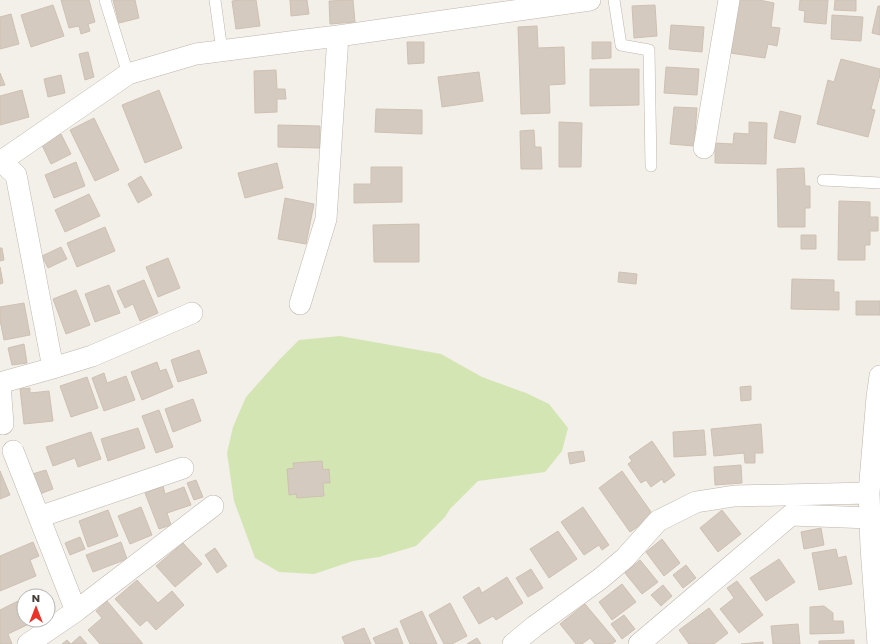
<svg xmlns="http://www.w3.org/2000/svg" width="880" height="644" font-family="Poppins,sans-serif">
  <rect width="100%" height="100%" fill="#f3efe9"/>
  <path fill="#d4e5b4" d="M340,336L441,354L482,377L526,393L549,404L568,428L562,451L545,472L478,481L450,509L445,517L416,546L379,557L353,561L314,574L279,572L255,558L234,501L227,453L233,427L246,397L279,360L299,340Z"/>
  <path fill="#d4cabf" stroke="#cec1b2" d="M61,0H89L95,22L88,24L90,31L81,34L79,26L69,28Z
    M113,0H135L139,18L119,23Z
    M241,0H256L260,26L236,29L232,1Z
    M290,0H307L309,14L291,16Z
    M353,0L355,22L330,24L329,1Z
    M739,0H759L774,3L771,27L780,28L777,46L768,44L765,58L730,53Z
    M800,0H828L826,24L804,22L805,11L799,10Z
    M835,0H856V11L834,10Z
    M53,5L64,36L31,47L21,15Z
    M655,5L657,36L634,38L632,6Z
    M878,6H880V35L872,33Z
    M11,14L19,44L0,49V17Z
    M832,15L863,17L861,41L831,39Z
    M671,25L704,27L702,52L669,49Z
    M537,26L538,48L564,47L565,84L549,85L550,113L521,114L518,27Z
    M407,42H424V63L408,64Z
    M592,42H611V58L592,59Z
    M88,52L94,77L85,80L79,54Z
    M841,59L880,69V75L871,109L875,110L868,137L817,124L828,80L834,82Z
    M666,67L699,69L697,95L664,93Z
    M590,69H639V105L590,106Z
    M276,70L277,89H285L286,99H277V112L255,113L254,71Z
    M479,72L483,101L442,107L438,77Z
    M0,73L5,85L0,86Z
    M61,75L65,93L48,97L44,79Z
    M22,90L29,117L0,125V96Z
    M159,90L182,148L145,163L122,105Z
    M674,107L697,108L694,146L670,144Z
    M376,109L422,110V134L375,132Z
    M780,111L801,116L795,143L774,138Z
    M94,118L119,170L95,181L70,130Z
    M559,122L582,123L581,167H559Z
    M749,122L767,123L766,164L715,163V143L733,144L734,133L749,134Z
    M278,125L320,126V148L278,147Z
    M534,130L535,147H541L542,169H521L520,131Z
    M61,134L71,154L51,164L41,143Z
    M76,162L85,186L54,198L45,175Z
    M277,163L283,188L245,198L238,173Z
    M371,167H402V202L354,203V184H371Z
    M804,168L805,186H810V208H805V227H778L777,169Z
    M141,176L152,195L138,203L128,184Z
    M89,194L100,216L65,232L55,210Z
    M285,198L314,204L306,244L278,239Z
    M839,201L870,202V217H878V231H870V245H865V260H838Z
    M419,224V262H374L373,225Z
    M105,227L115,251L77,267L67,243Z
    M801,235H816V249H801Z
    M61,247L67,259L48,268L42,256Z
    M0,248H2L4,260L0,261Z
    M168,258L180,288L158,297L146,267Z
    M0,267L3,283L0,284Z
    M619,272L637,274L636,284L618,282Z
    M792,279L834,280V292H839V310L791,309Z
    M144,280L158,313L140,321L133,304L125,308L117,291Z
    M109,285L120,313L95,322L85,294Z
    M76,290L90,325L66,334L53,299Z
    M856,301H880V315H856Z
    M24,303L30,335L4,340L0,320V307Z
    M24,344L27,363L12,365L8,348Z
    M199,350L207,373L178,382L171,360Z
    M157,362L160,371L166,369L173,387L142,400L131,372Z
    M104,373L107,383L126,376L135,400L104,411L92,378Z
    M87,377L98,408L71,417L60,386Z
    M751,386V400L741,401L740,387Z
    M30,388V393L49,391L53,421L24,424L20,389Z
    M193,399L201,421L173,432L165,409Z
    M159,410L173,447L156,453L142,416Z
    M761,424L763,453H755V463H745L744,453L714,456L711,429Z
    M138,428L145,448L108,461L101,439Z
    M704,430L706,455L674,457L673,432Z
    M91,432L101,459L78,467L75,458L53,466L46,447Z
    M652,441L675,475L664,483L662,479L651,487L646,480L641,483L628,464L632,461L629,457Z
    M583,451L585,461L570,464L568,453Z
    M322,461L323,470L329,469L330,483H323L324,496L297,498L296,494L289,495L287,469L294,468L293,463Z
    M741,465L742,483L715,485L714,467Z
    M46,470L53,489L40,494L32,474Z
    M0,471L10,495L0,499Z
    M622,471L654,516L630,532L599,488Z
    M196,480L203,497L194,500L187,483Z
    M163,486L165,494L184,487L191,505L167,513L171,525L159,529L145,493Z
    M141,507L152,535L130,544L118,516Z
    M583,507L609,545L602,550L599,545L584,555L561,522Z
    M108,510L118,536L88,547L79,521Z
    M722,510L741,534L718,552L700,528Z
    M821,528L824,545L804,549L801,532Z
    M558,531L577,559L549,578L530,549Z
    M80,537L85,549L70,555L65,543Z
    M662,539L680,563L664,576L646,552Z
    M33,542L39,556L30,560L36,576L0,591V556Z
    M121,542L127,559L93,572L86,555Z
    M183,543L202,564L175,587L156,566Z
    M215,548L227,566L217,573L205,555Z
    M836,549L838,558L846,556L852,584L819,590L812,553Z
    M779,559L795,582L766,601L750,578Z
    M640,560L658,582L642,594L625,573Z
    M686,565L696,578L683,588L673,575Z
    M531,569L543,588L528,597L516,578Z
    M507,577L523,603L496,620L493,616L479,624L463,597L479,587L482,593Z
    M137,580L158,603L172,591L184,605L156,630L147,620L140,626L115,599Z
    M737,581L763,615L739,633L720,609L734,598L727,588Z
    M622,584L636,602L612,620L599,602Z
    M663,585L672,596L661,606L651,595Z
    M18,601L24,614V620H27L29,624L8,634L12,644H0V610Z
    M107,601L143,644H100L88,630L102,618L96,611Z
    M450,603L467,636L452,644H444L429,615Z
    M585,604L616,641L612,644H595L590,638L582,644H576L560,624Z
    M824,606L833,613V621H843L844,633L810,634V607Z
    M709,608L728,633L714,644H689L679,630Z
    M422,611L437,644H410L400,621Z
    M624,615L635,629L622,639L611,624Z
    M798,624L800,644H773L771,626Z
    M364,628L371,644H345L342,637Z
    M397,628L403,644H376L373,638Z
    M80,636L87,644H62L67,640L71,644Z
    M477,638L481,644H467Z
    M854,640V644H819V641Z
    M763,642V644H741Z"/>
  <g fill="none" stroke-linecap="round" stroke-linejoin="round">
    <g stroke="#beb6ac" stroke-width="12">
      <path id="lane" d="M105,0L128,74
        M215,0L222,51
        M614,0L621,45L649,50L651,166
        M823,180L880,183"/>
    </g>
    <g stroke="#beb6ac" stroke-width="22">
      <path id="street" d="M704,148L729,0
        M0,160L16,175L53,368L92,356L192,313
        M0,162L128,74L196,54L305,40L338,36L590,0
        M300,304L326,219L338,36
        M0,383L53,368
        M0,384L3,424
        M13,451L76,611
        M39,517L183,468
        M28,644L76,611L213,506
        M513,644L535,626L600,579L625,558L642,539L658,521L696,502L734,496L869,493
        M639,644L791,515L870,518
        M878,644L871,547L869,493L877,397L880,376"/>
    </g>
    <use href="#lane" stroke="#fff" stroke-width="11"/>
    <use href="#street" stroke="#fff" stroke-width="21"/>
  </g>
  <g transform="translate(36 608)"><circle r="19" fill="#ffffff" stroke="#b5b2af"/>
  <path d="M0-3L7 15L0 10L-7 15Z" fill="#ec3227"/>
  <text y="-6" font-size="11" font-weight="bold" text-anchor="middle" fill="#463f38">N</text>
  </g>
</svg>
